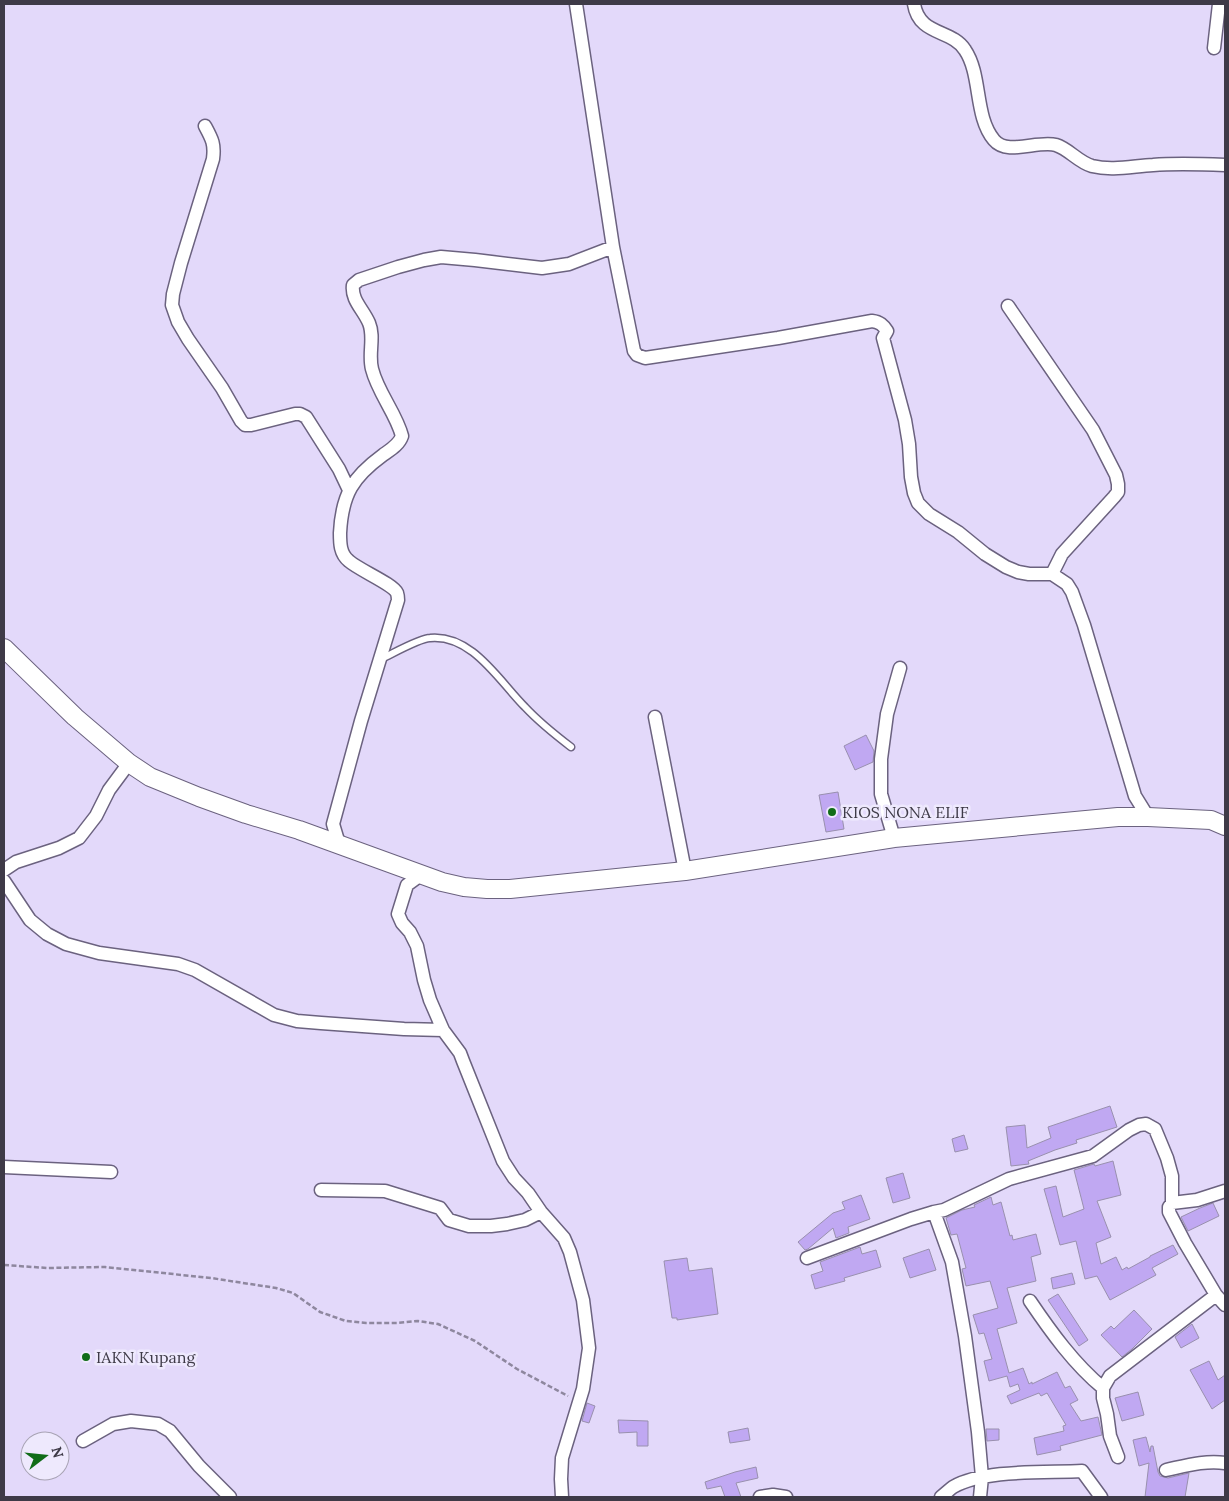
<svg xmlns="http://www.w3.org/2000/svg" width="1229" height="1501" font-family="Lora,serif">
  <rect width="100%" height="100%" fill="#e3d9fa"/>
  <path fill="#c0a8f2" stroke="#9990ae" d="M866,735L874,751L873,762L855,770L844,746Z
    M838,792L844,829L826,832L819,795Z
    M1110,1106L1117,1127L1076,1140L1077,1143L1055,1150L1028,1161L1029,1164L1011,1166L1006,1127L1025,1125L1027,1148L1051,1138L1048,1127Z
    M964,1135L968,1149L955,1152L952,1139Z
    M1113,1161L1121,1195L1097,1201L1111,1237L1096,1243L1101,1264L1116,1257L1122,1270L1127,1267L1128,1269L1150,1257V1256L1173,1245L1178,1254L1152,1268L1156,1275L1110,1300L1097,1276L1085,1279L1076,1241L1060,1245L1044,1189L1056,1186L1063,1217L1084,1209L1074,1170L1094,1164L1095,1166Z
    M903,1173L910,1198L893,1203L886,1178Z
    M861,1195L870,1219L848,1227L849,1233L836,1238L833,1228L808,1249L805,1250L798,1242L833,1213L845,1209L842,1202Z
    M991,1197L993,1205L1001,1202L1010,1236L1012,1235L1013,1240L1036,1234L1041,1254L1031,1257L1036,1281L1007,1288L1017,1323L997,1329L1009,1373L1023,1368L1029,1384L1032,1382V1384L1057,1372L1065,1388L1070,1386L1078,1400L1070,1404L1081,1421L1098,1417L1102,1435L1060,1446L1061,1450L1037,1455L1034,1438L1064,1431L1063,1426L1066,1425L1047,1393L1041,1396L1039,1393L1011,1404L1007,1396L1020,1390L1018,1384L1010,1387L1007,1376L989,1381L984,1361L992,1359L984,1333L979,1334L973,1315L998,1308L990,1281L966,1286L962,1269L966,1268L957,1234L951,1235L946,1218L962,1210L975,1207L974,1205Z
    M1213,1203L1219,1216L1188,1231L1181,1217L1200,1208Z
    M860,1247L862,1254L876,1250L881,1267L844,1278L845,1281L815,1289L811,1275L823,1271L820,1262Z
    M929,1249L936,1270L910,1278L903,1258Z
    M687,1258L689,1271L712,1268L718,1314L677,1320V1318H672L664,1261Z
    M1072,1273L1075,1284L1053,1289L1051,1278Z
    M1058,1294L1088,1340L1079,1346L1048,1300Z
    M1134,1310L1152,1329L1132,1349L1122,1357L1101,1335L1111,1326L1114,1329Z
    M1192,1324L1199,1338L1181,1348L1175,1337Z
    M1209,1361L1218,1380L1225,1375V1400L1212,1409L1190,1370Z
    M1138,1392L1144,1415L1122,1421L1115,1398Z
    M587,1403L595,1406L589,1423L582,1421Z
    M618,1420L648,1421V1446H637V1432L619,1433Z
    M748,1428L750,1440L730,1443L728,1432Z
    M986,1429H999V1440L987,1441Z
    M1146,1437L1150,1452L1151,1446H1153L1158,1472L1160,1476L1168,1478L1189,1473L1185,1497H1145L1149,1463L1139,1466L1133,1440Z
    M756,1467L758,1478L736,1483L741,1497H725L721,1486L707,1489L705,1482L735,1472Z"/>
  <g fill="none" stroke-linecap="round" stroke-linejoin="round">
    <g stroke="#6b627f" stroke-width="9">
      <path id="lane" d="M381,659C392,654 420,638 430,638C472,634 499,681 525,707C539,722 554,734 571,747"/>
    </g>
    <g stroke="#6b627f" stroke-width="15">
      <path id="street" d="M576,4L613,247
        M914,4C919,36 952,29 965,50C982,75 974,116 994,140C1007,156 1038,140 1056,145C1069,149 1078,162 1092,166C1112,171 1133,166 1153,165C1177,163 1201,164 1225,165
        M1214,48L1219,4
        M205,126C212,139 215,144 213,159L181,263L173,294L172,305L178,322L188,339L222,388L241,421L245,425H251L295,414H300L306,417L339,469L349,490
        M1008,306L1093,430L1116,475L1118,484V492L1114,497L1062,554L1052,574
        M655,717L685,871
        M894,838L881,794V759L887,714L900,668
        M339,844L333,824L361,721L398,600C398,597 398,596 397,593C393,584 359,570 349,561C340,554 340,543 340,533C342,494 353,477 383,455C390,450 399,445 402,436C396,413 378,393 372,369C368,354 375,337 369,323C363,309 351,300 353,285L359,280L398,267L424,260L441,257L475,260L542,268L569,264L613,247L634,351L637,355L645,358L778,338L872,321C880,322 883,325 887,331L883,338L905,420L909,444L911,477L914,493L918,503L929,514L958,532L985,554L1006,567L1018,572L1029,574H1052L1067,584L1072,592L1084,625L1135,796L1148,817
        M4,870L16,862L59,848L79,838L96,816L109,790L129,763
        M422,874L407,885L398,914L402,923L410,932L417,946L424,980L430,1000L443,1030L460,1053L463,1061L503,1161L514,1178L528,1193L541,1212L564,1238L570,1252L583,1300L589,1348L583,1389L562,1458L561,1479L562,1497
        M4,881L30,920L47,934L66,944L99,953L178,964L195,970L274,1015L297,1021L321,1023L404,1029L443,1030
        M4,1167L111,1172
        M321,1190L385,1191L440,1208L449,1220L469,1226H491L507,1224L525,1220L541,1212
        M1225,1191L1197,1200L1172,1203L1169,1207V1212L1185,1243L1216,1295L1225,1305
        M807,1258L911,1219L934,1212
        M1030,1301C1051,1332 1074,1364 1103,1388
        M83,1441L113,1424L131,1421L158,1424L170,1431L199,1466L230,1497
        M1118,1457L1110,1436L1107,1414L1103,1398V1388L1110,1376L1216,1295
        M1166,1470C1185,1466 1205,1460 1225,1463
        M760,1497L773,1495L786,1497
        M941,1497C945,1494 949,1490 953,1487C985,1469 1045,1473 1082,1471L1101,1497
        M980,1497L982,1477L978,1432L965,1336L952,1262L934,1212L944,1210L1009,1179L1093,1156L1129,1130L1139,1125L1146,1124L1155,1129L1167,1158L1172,1176V1203"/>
    </g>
    <g stroke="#6b627f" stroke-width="20">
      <path id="secondary" d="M4,648L75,717L129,763L150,777L199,797L246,814L299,830L442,882L464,887L487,889H510L685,871L894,838L1118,817H1148L1211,820L1225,826"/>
    </g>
    <path stroke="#8e879e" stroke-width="2.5" stroke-dasharray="5 2.5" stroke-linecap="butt" d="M4,1265L47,1268L105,1267L211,1278L276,1288L293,1293L320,1312L346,1321L366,1323H397L418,1321L438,1324L475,1341L517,1369L568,1396"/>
    <use href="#lane" stroke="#fff" stroke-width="6"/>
    <use href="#street" stroke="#fff" stroke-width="12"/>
    <use href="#secondary" stroke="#fff" stroke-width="18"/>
  </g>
  <g fill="#106c18" stroke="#eee9fd" stroke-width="2">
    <circle cx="832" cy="812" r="5"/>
    <circle cx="86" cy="1357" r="5"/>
  </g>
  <g text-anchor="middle" stroke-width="5" stroke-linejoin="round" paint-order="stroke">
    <g font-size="16" fill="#3e3a47" stroke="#eee9fd" text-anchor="start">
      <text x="842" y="818">KIOS NONA ELIF</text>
      <text x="96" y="1363">IAKN Kupang</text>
    </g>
  </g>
  <rect width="1229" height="1501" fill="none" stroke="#3e3a47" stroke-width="10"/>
  <g transform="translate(45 1456) rotate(74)"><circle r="24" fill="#eee9fd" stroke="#a8a3b4"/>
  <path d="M0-4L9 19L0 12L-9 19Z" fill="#106c18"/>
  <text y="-8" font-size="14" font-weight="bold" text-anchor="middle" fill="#3e3a47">N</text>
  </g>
</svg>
